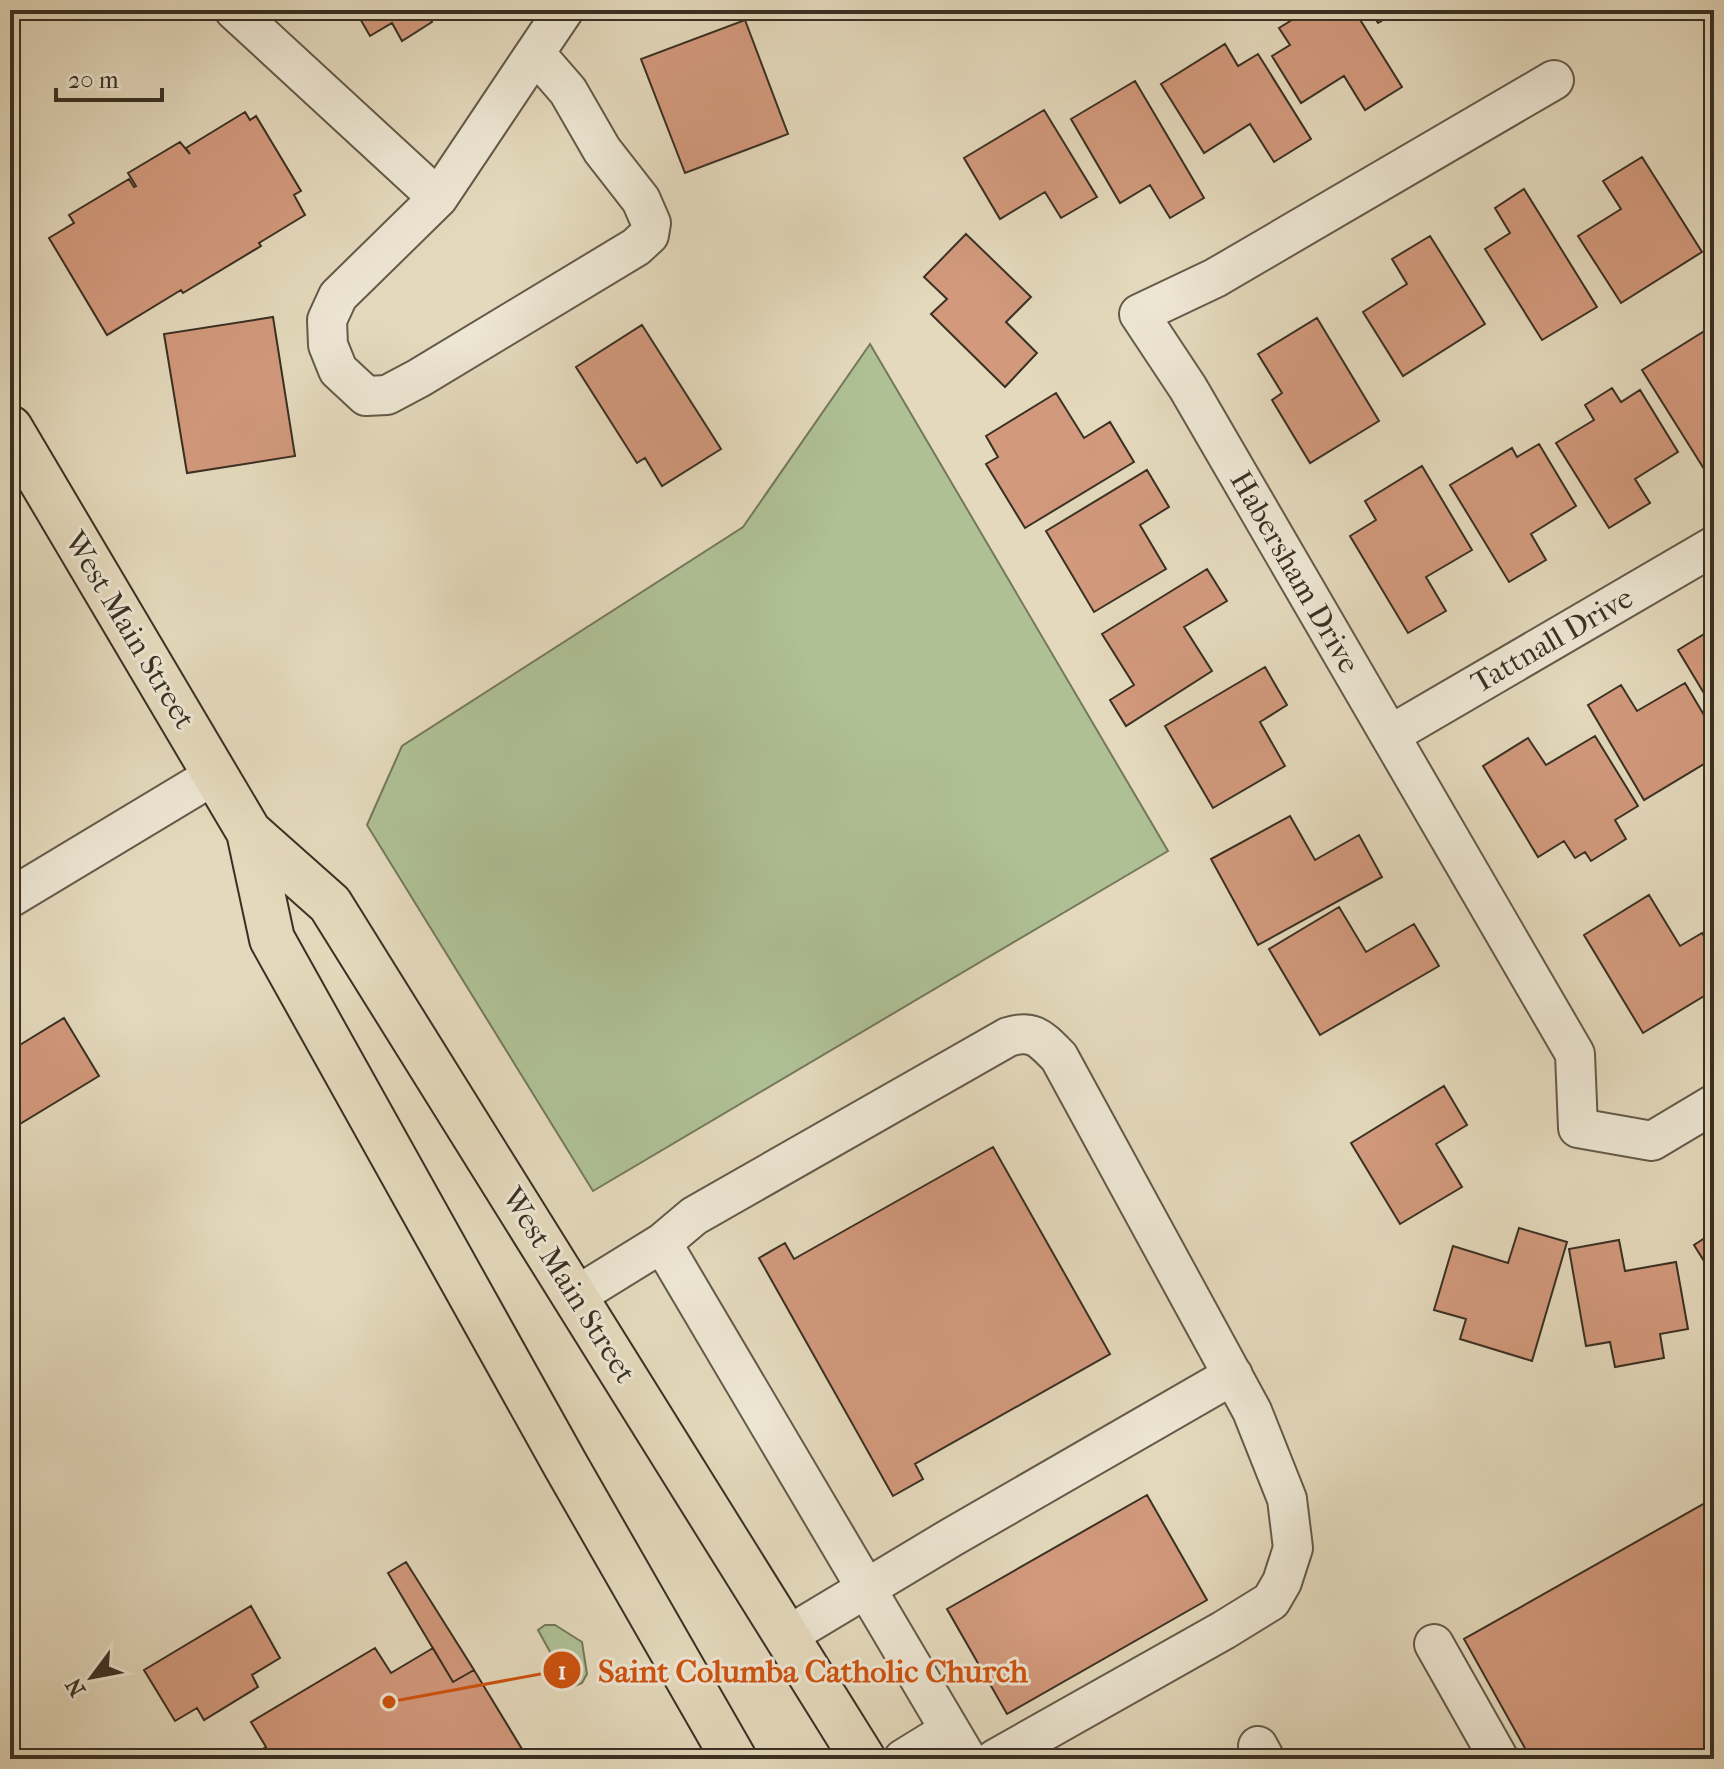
<svg xmlns="http://www.w3.org/2000/svg" width="1724" height="1769" font-family="'IM FELL French Canon',serif">
  <rect width="100%" height="100%" fill="#e4d9bc"/>
  <filter id="stains"><feTurbulence type="fractalNoise" baseFrequency=".0025" numOctaves="4"/><feColorMatrix values="0 0 0 0 .2 0 0 0 0 .09 0 0 0 0 .02 0 0 0 .5 -.17"/></filter>
  <radialGradient id="worn" r=".72"><stop offset=".6" stop-color="#630" stop-opacity="0"/><stop offset="1" stop-color="#630" stop-opacity=".3"/></radialGradient>
  <path fill="#afc095" stroke="#74785c" stroke-width="2" d="M870,344L1168,851L593,1191L367,825L402,746L743,527Z
    M545,1625H555L582,1642L587,1674L582,1683L570,1688L538,1630Z"/>
  <path fill="#d2997c" stroke="#3a3024" stroke-width="2" d="M355,10H425L432,22L402,41L392,23L370,36Z
    M1308,10H1354L1402,87L1365,110L1344,76L1301,103L1272,56L1290,45L1279,28Z
    M1370,10H1400L1378,23Z
    M745,20L788,134L685,173L641,59Z
    M1225,44L1238,66L1258,54L1311,139L1274,162L1250,124L1204,153L1161,84Z
    M1135,81L1204,198L1170,218L1150,185L1120,203L1071,119Z
    M1044,110L1097,197L1061,218L1045,192L1000,219L964,158Z
    M245,112L250,120L256,116L301,191L294,195L305,215L259,243L261,246L183,293L181,290L107,335L49,238L74,223L69,215L129,179L134,187L136,186L128,173L180,142L190,154L186,148Z
    M1642,157L1702,252L1621,303L1578,236L1621,209L1603,181Z
    M1524,189L1597,307L1542,340L1485,249L1510,233L1495,208Z
    M966,234L1031,297L1006,322L1037,353L1005,387L931,314L947,299L924,277Z
    M1430,236L1485,324L1403,376L1363,312L1407,284L1392,259Z
    M273,317L295,456L187,473L164,334Z
    M1317,318L1379,421L1310,463L1272,400L1282,393L1258,354Z
    M642,325L721,449L662,486L645,458L637,463L576,367Z
    M1714,325V463L1704,469L1642,370Z
    M1612,388L1621,402L1640,390L1678,452L1635,479L1650,503L1609,528L1556,443L1594,420L1585,405Z
    M1056,393L1084,438L1110,422L1134,462L1025,528L986,464L998,457L986,436Z
    M1539,444L1576,506L1531,534L1546,560L1509,582L1450,485L1512,448L1517,457Z
    M1422,466L1472,550L1426,577L1446,611L1408,633L1350,536L1376,520L1365,501Z
    M1147,470L1169,507L1140,525L1166,569L1094,612L1046,531Z
    M1207,569L1227,601L1184,627L1212,671L1126,726L1110,700L1134,685L1102,634Z
    M1714,628V710L1678,650Z
    M1265,667L1287,705L1260,722L1285,766L1213,808L1165,726Z
    M1685,683L1714,732V758L1644,800L1588,705L1621,685L1637,711Z
    M1595,736L1638,806L1615,820L1626,839L1591,861L1585,852L1575,858L1564,841L1538,857L1483,766L1528,738L1546,765Z
    M1290,816L1315,860L1359,835L1382,877L1258,945L1211,859Z
    M1649,895L1680,946L1702,933L1714,952V990L1643,1033L1584,935Z
    M1339,907L1366,952L1414,924L1439,966L1320,1035L1269,949Z
    M64,1018L99,1076L10,1130V1051Z
    M1444,1086L1467,1125L1436,1144L1462,1187L1400,1224L1351,1143Z
    M993,1147L1110,1354L915,1464L923,1479L893,1496L759,1258L785,1243L794,1259Z
    M1519,1228L1567,1242L1532,1361L1460,1339L1466,1319L1434,1310L1453,1246L1508,1263Z
    M1714,1232V1277L1694,1245Z
    M1619,1240L1625,1271L1676,1262L1688,1329L1660,1334L1664,1358L1615,1367L1610,1342L1586,1346L1569,1249Z
    M1147,1495L1207,1600L1007,1714L947,1609Z
    M1714,1498V1759H1531L1464,1639Z
    M406,1562L474,1670L453,1682L388,1573Z
    M251,1606L280,1658L252,1675L258,1687L204,1720L197,1708L175,1721L144,1670Z
    M375,1648L391,1673L433,1648L453,1682L474,1670L525,1754L517,1759H246L266,1747L251,1722Z"/>
  <g fill="none" stroke-linecap="round" stroke-linejoin="round">
    <g stroke="#645a4a" stroke-width="42">
      <path id="minor" d="M234,10L438,198L338,296L327,320L328,345L338,370L366,396L387,395L419,378L636,247L649,235L651,223L641,200L602,150L568,91L535,53L564,10
        M1554,80L1215,278L1139,314L1188,388L1575,1054L1578,1128L1652,1141L1714,1104
        M438,198L535,53
        M1390,735L1714,546
        M10,898L216,774
        M662,1243L967,1759
        M576,1296L662,1243L694,1216L1008,1037C1034,1029 1041,1039 1059,1057L1252,1411L1287,1499L1293,1548L1282,1582L1271,1601L1224,1630L995,1759
        M787,1636L952,1537L1233,1375
        M1434,1644L1499,1759
        M1258,1746L1265,1759
        M903,1759L950,1730"/>
    </g>
    <g stroke="#3a3024" stroke-width="48">
      <path id="major" d="M10,428L249,832L272,939L566,1466L734,1759
        M249,832L330,904L863,1759"/>
    </g>
    <use href="#minor" stroke="#ede6d3" stroke-width="38"/>
    <use href="#major" stroke="#e4d9bc" stroke-width="44"/>
  </g>
  <g text-anchor="middle" stroke-width="6" stroke-linejoin="round" paint-order="stroke">
    <g font-size="30" fill="#3a3024" stroke="#ede6d3">
      <text transform="translate(1295 572) rotate(60)" y="10">Habersham Drive</text>
      <text transform="translate(130 630) rotate(59)" y="10">West Main Street</text>
      <text transform="translate(1552 640) rotate(-30)" y="10">Tattnall Drive</text>
      <text transform="translate(569 1285) rotate(58)" y="10">West Main Street</text>
    </g>
  </g>
  <path fill="none" stroke="#ce5310" stroke-width="3" d="M389 1702L562 1670"/>
  <g fill="#ce5310" stroke="#ede6d3" stroke-width="3">
    <circle cx="389" cy="1702" r="8"/>
    <circle cx="562" cy="1670" r="20"/>
  </g>
  <g font-size="24" text-anchor="middle" font-weight="bold" fill="#fff">
    <text x="562" y="1679">1</text>
  </g>
  <g font-size="32" text-anchor="middle" font-weight="bold" fill="#ce5310" stroke="#ede6d3" stroke-width="6" stroke-linejoin="round" paint-order="stroke">
    <text x="813" y="1682">Saint Columba Catholic Church</text>
  </g>
  <rect width="1724" height="1769" fill="none" stroke="#e4d9bc" stroke-width="40"/>
  <rect x="12" y="12" width="1700" height="1745" fill="none" stroke="#3a3024" stroke-width="4"/>
  <rect x="20" y="20" width="1684" height="1729" fill="none" stroke="#3a3024" stroke-width="2"/>
  <g transform="translate(92 1677) rotate(238)" stroke="#ede6d3" stroke-width="6" paint-order="stroke">
  <path d="M0-6L14 30L0 20L-14 30Z" fill="#3a3024"/>
  <text y="-12" font-size="22" font-weight="bold" text-anchor="middle" fill="#3a3024">N</text>
  </g>
  <path d="M56 88v12h106v-12" fill="none" stroke="#3a3024" stroke-width="4"/>
  <text x="68" y="88" font-size="24" fill="#3a3024" stroke="#ede6d3" stroke-width="6" paint-order="stroke">20 m</text>
  <rect width="100%" height="100%" filter="url(#stains)"/>
  <rect width="100%" height="100%" fill="url(#worn)"/>
</svg>
